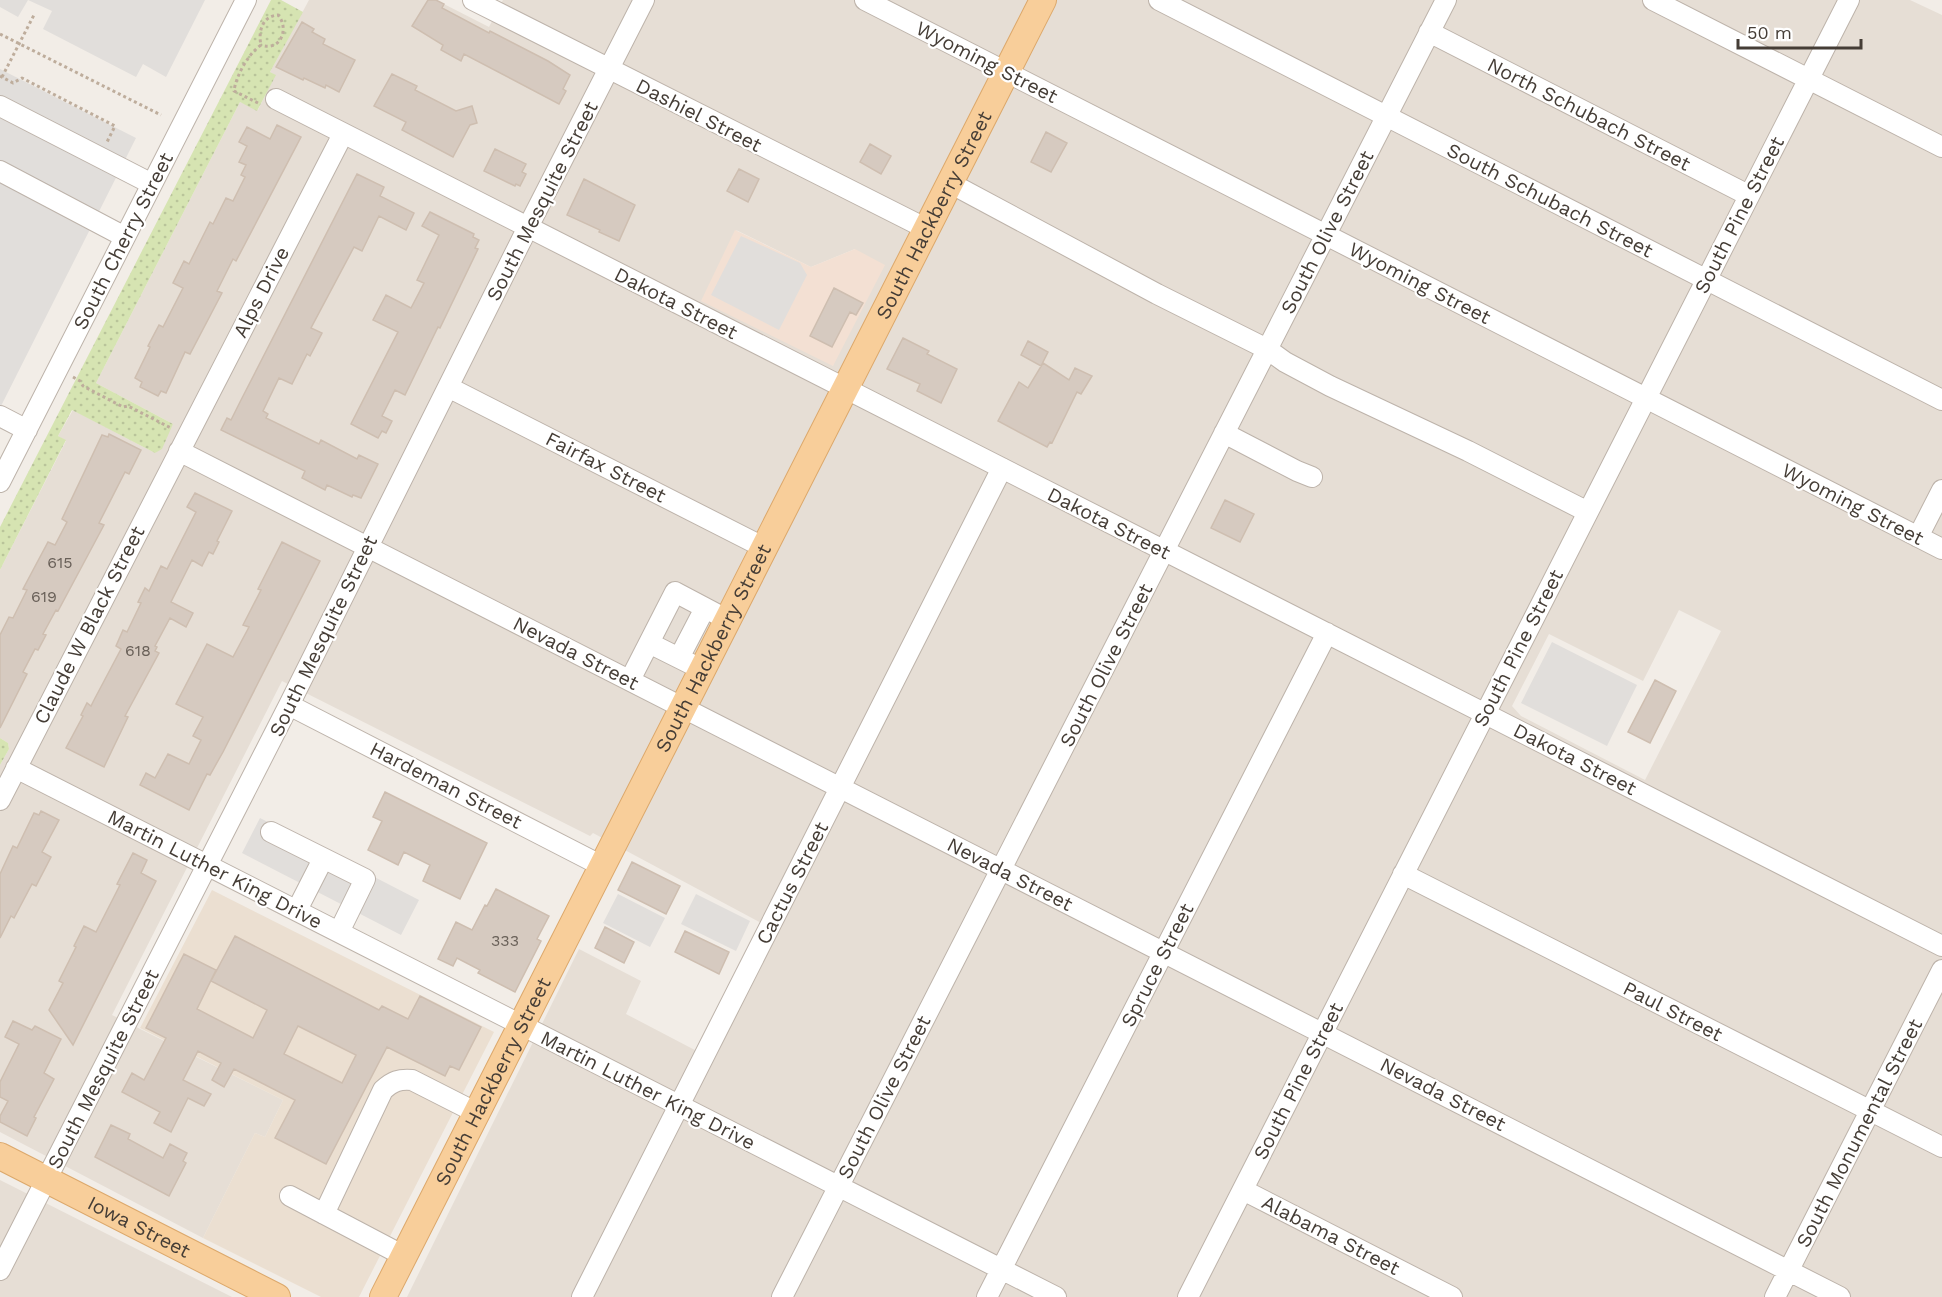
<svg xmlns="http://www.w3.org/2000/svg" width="1942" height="1297" font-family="'Work Sans',sans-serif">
  <defs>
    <pattern id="park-dots" width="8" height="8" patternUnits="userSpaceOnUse" patternTransform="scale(1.5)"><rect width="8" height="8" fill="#d6e4b2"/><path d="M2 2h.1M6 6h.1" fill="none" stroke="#b9c49a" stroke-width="1.8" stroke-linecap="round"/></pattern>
  </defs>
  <rect width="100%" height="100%" fill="#f2ede7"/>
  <path fill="#e6ded5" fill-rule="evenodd" d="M309,0H436L489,27L503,0H1910L1942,15V1297H407L579,949L641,981L626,1014L712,1059L776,931L593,833L590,836L282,681L112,1015L283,1100L265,1137L255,1133L203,1238L0,1132V765L9,749L8,743L0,738V570L66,441L58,436L73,410L155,453L173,424L96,383L240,102L258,110L275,75L270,72ZM736,230L811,267L855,249L833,366ZM1679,610L1721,631L1645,780L1521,716L1512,706L1549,634L1643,681Z
    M0,1180L232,1297H0Z"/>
  <path fill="#f3e0d3" d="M735,230L811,267L855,249L885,265L833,366L701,301Z"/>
  <path fill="#ebdfd1" d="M212,890L494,1032L359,1297H321L203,1238L255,1133L265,1137L283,1100L140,1028Z"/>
  <path fill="url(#park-dots)" d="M271,0H281L303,12L270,72L276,75L257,111L240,102L96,383L173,424L162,449L155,453L72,410L58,436L66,440L0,570V527Z
    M0,738L8,743L9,749L0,765Z"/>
  <path fill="#e1dedb" d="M0,0H205L166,77L143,64L136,77L43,29L52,11L28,0L18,17L0,7Z
    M0,69L136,138L0,408Z
    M741,236L800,263L807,275L779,330L711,295Z
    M1552,642L1637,685L1607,746L1521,703Z
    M260,818L419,900L401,935L242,853Z
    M618,894L665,918L650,947L603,923Z
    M696,894L750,921L736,951L681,924Z"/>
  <path fill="#d6cac0" stroke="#cebeb0" stroke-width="1.5" fill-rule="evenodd" d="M428,0H436L444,4L442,8L489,33L490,31L548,61L570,75L563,89L566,91L559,104L464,54L461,61L441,50L443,45L412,26Z
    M302,22L314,29L312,32L325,39L323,44L355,60L339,92L326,85L325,88L304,78L303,80L276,67Z
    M392,74L417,86L415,90L456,111L472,106L477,123L470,125L453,157L402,130L406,122L374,106Z
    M277,125L301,137L236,261L233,259L217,291L222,293L190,354L185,352L166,393L161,391L158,396L140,387L142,382L135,378L150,347L148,346L159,325L163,327L183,288L173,283L184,261L189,264L210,222L213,224L226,198L233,201L245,177L241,175L246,165L239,162L247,146L239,142L247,127L270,139Z
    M1046,132L1067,143L1051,172L1031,162Z
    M870,144L891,156L881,174L860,162Z
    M495,149L526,164L522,172L526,174L520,186L516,184L515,186L484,171Z
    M739,169L759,179L748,202L727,191Z
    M357,174L384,187L380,196L414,213L406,230L379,216L362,251L354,247L311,328L322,333L310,356L307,354L292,384L279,378L263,411L268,414L266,418L319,444L321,440L357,459L359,455L378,464L361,498L353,495L352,497L327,485L325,490L302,478L305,471L221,430L227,418L231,420L241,400Z
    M584,179L635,205L619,241L599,232L600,230L567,215Z
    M430,212L474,234L473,237L479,240L475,248L478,249L440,328L438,327L405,395L395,390L382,416L392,421L386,433L382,431L378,438L351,424L398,332L373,320L386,295L411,308L424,283L417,280L439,235L422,226Z
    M834,288L863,303L856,315L850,312L832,347L810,336Z
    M903,338L929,351L927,354L957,369L941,403L917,391L920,384L887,369Z
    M1028,341L1048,352L1041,366L1021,355Z
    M1043,363L1069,380L1075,368L1092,376L1081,394L1077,392L1052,443L1050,442L1047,447L998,421L1019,382L1028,388Z
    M109,434L141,450L129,474L125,472L99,523L104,525L58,611L56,610L43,634L46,635L38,650L35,649L23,672L27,674L0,728V635L9,617L13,618L27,590L23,589L48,542L55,545L67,522L62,519L102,435L108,437Z
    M195,493L232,511L217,541L219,542L213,554L209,552L202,566L192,560L171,602L193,613L186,627L170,618L155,646L157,647L155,651L159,653L125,716L128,717L104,767L66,748L83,716L81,715L87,703L91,706L94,700L121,649L116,646L123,630L127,632L141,603L138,602L145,588L149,591L161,566L167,569L196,512L187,507Z
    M1225,500L1254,514L1240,542L1211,528Z
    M282,542L320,561L223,752L210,775L207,774L189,810L140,785L146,773L155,778L168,754L189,764L201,740L193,736L203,717L176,704L207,644L233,657L249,627L243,625L261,590L258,589Z
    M1655,680L1676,691L1650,743L1628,732Z
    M385,792L487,843L460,899L423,881L430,865L404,852L398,865L368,850L382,821L373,817Z
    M41,811L59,820L42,852L51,857L36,886L32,884L14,918L11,916L0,938V874L13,846L17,848L34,813L39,815Z
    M133,853L147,860L141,873L156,881L73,1045L49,1010L63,983L59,981L76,947L74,946L84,926L96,932L120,885L117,884Z
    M632,862L680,886L666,914L618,890Z
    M496,889L549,916L537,939L541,941L515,992L478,973L480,970L457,958L453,966L438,959L456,922L472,930L485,905L487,906Z
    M605,927L634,942L624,963L595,948Z
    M685,931L729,952L719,974L675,952Z
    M235,936L379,1010L382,1006L408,1019L420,996L481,1027L459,1070L450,1066L445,1076L387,1047L326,1164L275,1138L295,1100L234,1069L224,1087L212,1080L221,1063L198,1051L183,1080L211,1094L204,1106L188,1098L171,1132L154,1123L160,1112L122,1092L132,1073L144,1080L166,1038L146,1028L184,954L216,970L197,1009L253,1038L267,1010L211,981ZM298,1026L356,1055L342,1083L284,1054Z
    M13,1021L32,1030L35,1026L61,1039L44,1073L54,1079L34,1117L36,1118L27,1136L0,1122V1116L8,1101L0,1097V1082L19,1044L5,1037Z
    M111,1125L130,1134L128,1139L163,1158L170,1144L187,1153L183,1161L186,1163L169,1196L95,1157Z"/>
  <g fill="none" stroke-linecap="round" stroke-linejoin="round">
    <g stroke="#bdb3aa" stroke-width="22">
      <path id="minor" d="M473,0L927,229
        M865,0L1942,549
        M1159,0L1942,400
        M1653,0L1942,147
        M1429,32L1748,195
        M276,99L1942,946
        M0,106L152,184
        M0,171L125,237
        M950,183L1157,294L1267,349L1285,362L1330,386L1468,451L1588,512
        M448,387L765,548
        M0,416L27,430
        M1224,433L1297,471L1312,477
        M179,451L1840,1297
        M0,482L246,0
        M1918,537L1942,490
        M649,643L703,670
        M679,658L705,608
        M630,680L675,592L728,620
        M289,705L602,866
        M16,768L1056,1297
        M0,800L343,134
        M271,832L365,879L339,932
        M1403,874L1942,1147
        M297,910L323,859
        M1243,1190L1452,1297
        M290,1196L404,1256
        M324,1214L383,1090C393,1081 399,1079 412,1080L477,1113
        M0,1270L289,705L528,227L644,0
        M582,1297L1002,468
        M782,1297L1446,0
        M987,1297L1327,633
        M1188,1297L1849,0
        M1775,1297L1942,970"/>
    </g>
    <g stroke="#dca86b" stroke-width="28">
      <g id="major">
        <path id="s1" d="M0,1156L277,1297"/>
        <path id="s2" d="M383,1297L1043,0"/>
      </g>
    </g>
    <path stroke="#bead9c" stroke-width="3" stroke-dasharray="3 3" stroke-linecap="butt" d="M0,34L161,115
      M0,76L13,83L22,78L115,126L107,142
      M2,77L35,13
      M258,103L234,91C236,76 248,54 261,45C258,32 262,16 278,15C290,29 280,52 261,45
      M73,377L80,381L83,386L123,407L128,406L171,428"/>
    <use href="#minor" stroke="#fff" stroke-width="20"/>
    <use href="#major" stroke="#f8ce9a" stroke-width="26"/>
  </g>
  <g text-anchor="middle" stroke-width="4.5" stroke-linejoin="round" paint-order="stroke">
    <g font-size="16" fill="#696058">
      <text x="60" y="568">615</text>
      <text x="44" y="602">619</text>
      <text x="138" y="656">618</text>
      <text x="505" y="946">333</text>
    </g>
    <g font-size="20" fill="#453d36" stroke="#fff">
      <text transform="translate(987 62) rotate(27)" y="7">Wyoming Street</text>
      <text transform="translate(1589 114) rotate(27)" y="7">North Schubach Street</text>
      <text transform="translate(699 115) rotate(27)" y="7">Dashiel Street</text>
      <text transform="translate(1550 200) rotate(27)" y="7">South Schubach Street</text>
      <text transform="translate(542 201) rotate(-63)" y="7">South Mesquite Street</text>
      <text dy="7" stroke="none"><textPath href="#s2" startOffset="1214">South Hackberry Street</textPath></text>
      <text transform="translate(1739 215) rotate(-63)" y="7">South Pine Street</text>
      <text transform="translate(1327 232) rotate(-63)" y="7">South Olive Street</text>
      <text transform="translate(123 241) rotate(-63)" y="7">South Cherry Street</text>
      <text transform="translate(1420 283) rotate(27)" y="7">Wyoming Street</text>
      <text transform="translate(261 292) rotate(-63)" y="7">Alps Drive</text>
      <text transform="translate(676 303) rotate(27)" y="7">Dakota Street</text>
      <text transform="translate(606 467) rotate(27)" y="7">Fairfax Street</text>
      <text transform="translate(1853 504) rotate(27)" y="7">Wyoming Street</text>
      <text transform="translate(1109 523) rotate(27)" y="7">Dakota Street</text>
      <text transform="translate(89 625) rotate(-63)" y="7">Claude W Black Street</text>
      <text transform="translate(323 636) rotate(-64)" y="7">South Mesquite Street</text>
      <text transform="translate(1518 648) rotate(-63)" y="7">South Pine Street</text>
      <text dy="7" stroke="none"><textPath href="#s2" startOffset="728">South Hackberry Street</textPath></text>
      <text transform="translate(576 653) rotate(27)" y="7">Nevada Street</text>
      <text transform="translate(1106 665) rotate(-63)" y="7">South Olive Street</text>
      <text transform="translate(1575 759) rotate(27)" y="7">Dakota Street</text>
      <text transform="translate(446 785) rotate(27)" y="7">Hardeman Street</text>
      <text transform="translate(215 869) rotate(27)" y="7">Martin Luther King Drive</text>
      <text transform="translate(1010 874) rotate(27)" y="7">Nevada Street</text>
      <text transform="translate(792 883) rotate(-63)" y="7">Cactus Street</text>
      <text transform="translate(1157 965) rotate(-63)" y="7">Spruce Street</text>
      <text transform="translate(1673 1011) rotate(27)" y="7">Paul Street</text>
      <text transform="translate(103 1069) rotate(-63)" y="7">South Mesquite Street</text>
      <text transform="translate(1298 1081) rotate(-63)" y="7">South Pine Street</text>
      <text dy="7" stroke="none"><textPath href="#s2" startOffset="242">South Hackberry Street</textPath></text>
      <text transform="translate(648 1090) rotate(27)" y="7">Martin Luther King Drive</text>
      <text transform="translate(1443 1094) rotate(27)" y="7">Nevada Street</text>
      <text transform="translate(884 1097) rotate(-63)" y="7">South Olive Street</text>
      <text transform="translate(1859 1133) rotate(-63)" y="7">South Monumental Street</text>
      <text dy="7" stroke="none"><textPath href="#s1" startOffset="156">Iowa Street</textPath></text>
      <text transform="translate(1331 1235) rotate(27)" y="7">Alabama Street</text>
    </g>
  </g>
  <path d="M1738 39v9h123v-9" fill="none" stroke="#453d36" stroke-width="3"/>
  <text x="1747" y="39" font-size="18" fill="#453d36" stroke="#ffffff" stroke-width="4.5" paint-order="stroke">50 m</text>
</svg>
